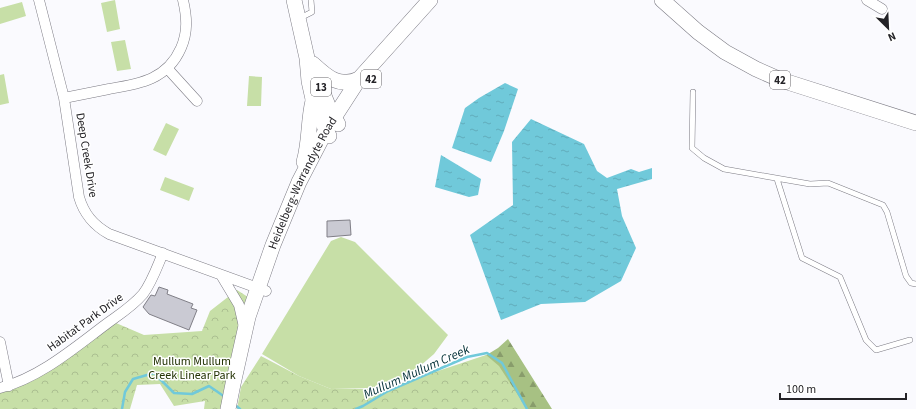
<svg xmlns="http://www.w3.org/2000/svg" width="916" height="409" font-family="'Source Sans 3',sans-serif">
  <defs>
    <pattern id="forest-firs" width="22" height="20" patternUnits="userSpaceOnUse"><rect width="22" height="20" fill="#a7c183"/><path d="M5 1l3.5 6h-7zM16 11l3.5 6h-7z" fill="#889c6b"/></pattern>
    <pattern id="park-crowns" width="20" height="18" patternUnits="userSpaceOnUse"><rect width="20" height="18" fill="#c7dfa7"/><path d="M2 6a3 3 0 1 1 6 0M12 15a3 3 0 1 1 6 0" fill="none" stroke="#abbf90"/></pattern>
    <pattern id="water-ripples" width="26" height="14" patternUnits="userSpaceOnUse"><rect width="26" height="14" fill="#70c9da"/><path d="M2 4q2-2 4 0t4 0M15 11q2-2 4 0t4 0" fill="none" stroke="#61acbb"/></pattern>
  </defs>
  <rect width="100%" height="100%" fill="#fafafe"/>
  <path fill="url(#forest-firs)" d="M508,339L552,409H398L498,348Z"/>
  <path fill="url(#park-crowns)" d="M237,290L251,299L228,409H204L205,401L174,406L160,384L137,385L130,409H0V393L14,389L34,380L116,323L144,335L202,331L210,311Z
    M486,355L499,366L527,409H237L241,387L261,356L299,376L331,389H379L387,388Z"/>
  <path fill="#c7dfa7" d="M115,0L120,29L107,32L101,3Z
    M22,2L26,16L0,24V8Z
    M125,40L131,69L117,71L111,42Z
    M4,74L9,103L0,105V75Z
    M249,76L262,77L261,106H247Z
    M166,123L179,129L166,156L153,150Z
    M165,177L194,188L189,201L160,190Z
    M341,237L355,242L448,335L434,354L405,379L374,388L331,389L299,376L262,354L331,241Z"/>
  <path fill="url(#water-ripples)" d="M505,83L518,89L504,131L491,162L452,148L465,108L479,98Z
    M531,119L584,144L597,171L607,178L631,169L639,172L652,168V179L617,189L622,216L636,248L621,281L585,302L541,304L501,320L470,235L513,205L512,142Z
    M441,155L481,179L478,195L469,197L435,187Z"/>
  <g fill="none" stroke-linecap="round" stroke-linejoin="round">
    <path stroke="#70c9da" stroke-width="2.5" d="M234,404L240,409
      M122,409L125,392L133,379L154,373L174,393L192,394L209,386L225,397
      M356,409L363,406L388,391L467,357L487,353L502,363L527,409"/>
  </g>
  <path fill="#cacad3" stroke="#807f87" d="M350,220L351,235L327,237V221Z
    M159,287L168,290L167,294L193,304L191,308L197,310L189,330L149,314L143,307L151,295L155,296Z"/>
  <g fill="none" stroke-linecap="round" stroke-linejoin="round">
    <g stroke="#7c7b84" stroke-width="6">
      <path id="service" d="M300,18L312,12L311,0
        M693,92L692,148L704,158L724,169L810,184L828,183L883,205L887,212L906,276L911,283L916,284
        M777,179L802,258L840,277L866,340L876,350L910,340"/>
    </g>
    <g stroke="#7c7b84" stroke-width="11">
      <path id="minor" d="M39,0L64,98L79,197C84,214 93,225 109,234L266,291
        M867,0L882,9
        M167,68L197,101
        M64,98C79,95 94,92 109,89C139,84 167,80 181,48C188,32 187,17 183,0
        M221,275L239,305L244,327
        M0,342L9,386
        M0,388C39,378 73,349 105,325C117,316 132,307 143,294C152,282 157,267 163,253"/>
    </g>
    <g stroke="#7c7b84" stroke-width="16">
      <g id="primary">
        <path d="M294,0L307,58L309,81L313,99L320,117L329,136"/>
        <path d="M662,0L698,32L725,52L756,69L781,80L916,123"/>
        <path d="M313,64C327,77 339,88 359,79"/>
        <path d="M314,71L331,113L338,124"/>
        <path d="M304,162C310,142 308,121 313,101"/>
        <path id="s1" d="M228,409L233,384L248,317L273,245L299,182L326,130L359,79L430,0"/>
      </g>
    </g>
    <use href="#service" stroke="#fff" stroke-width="5"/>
    <use href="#minor" stroke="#fff" stroke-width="10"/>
    <use href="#primary" stroke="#fff" stroke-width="15"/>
  </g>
  <g text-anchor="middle" stroke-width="3" stroke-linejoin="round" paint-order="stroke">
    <g fill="#fff" stroke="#666568" stroke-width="1">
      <rect x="361" y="70" width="20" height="18" rx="3"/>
      <rect x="770" y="71" width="20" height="18" rx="3"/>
      <rect x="311" y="78" width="20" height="18" rx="3"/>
    </g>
    <g font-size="11" font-weight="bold" fill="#242327">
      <text x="371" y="83">42</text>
      <text x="780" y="84">42</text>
      <text x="321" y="91">13</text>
    </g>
    <g font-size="12" fill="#242327" stroke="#fff">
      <text transform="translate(87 155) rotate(81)" y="4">Deep Creek Drive</text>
      <text dy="4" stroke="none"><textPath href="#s1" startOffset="239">Heidelberg-Warrandyte Road</textPath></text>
      <text transform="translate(85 322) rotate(-36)" y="4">Habitat Park Drive</text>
    </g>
    <g font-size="12" fill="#233304" stroke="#fff">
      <text x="192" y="365">Mullum Mullum<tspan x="192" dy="14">Creek Linear Park</tspan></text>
    </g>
    <g font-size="13" font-style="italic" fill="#022f37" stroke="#fff">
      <text transform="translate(416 371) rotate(-24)" y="5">Mullum Mullum Creek</text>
    </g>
  </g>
  <g transform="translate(888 28) rotate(156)" stroke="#ffffff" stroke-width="3" paint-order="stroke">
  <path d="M0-3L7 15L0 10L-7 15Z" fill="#242327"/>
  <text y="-6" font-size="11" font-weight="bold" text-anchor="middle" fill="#242327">N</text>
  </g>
  <path d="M780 393v6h126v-6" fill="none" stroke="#242327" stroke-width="2"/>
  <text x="786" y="393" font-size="12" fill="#242327" stroke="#ffffff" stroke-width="3" paint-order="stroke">100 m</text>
</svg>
